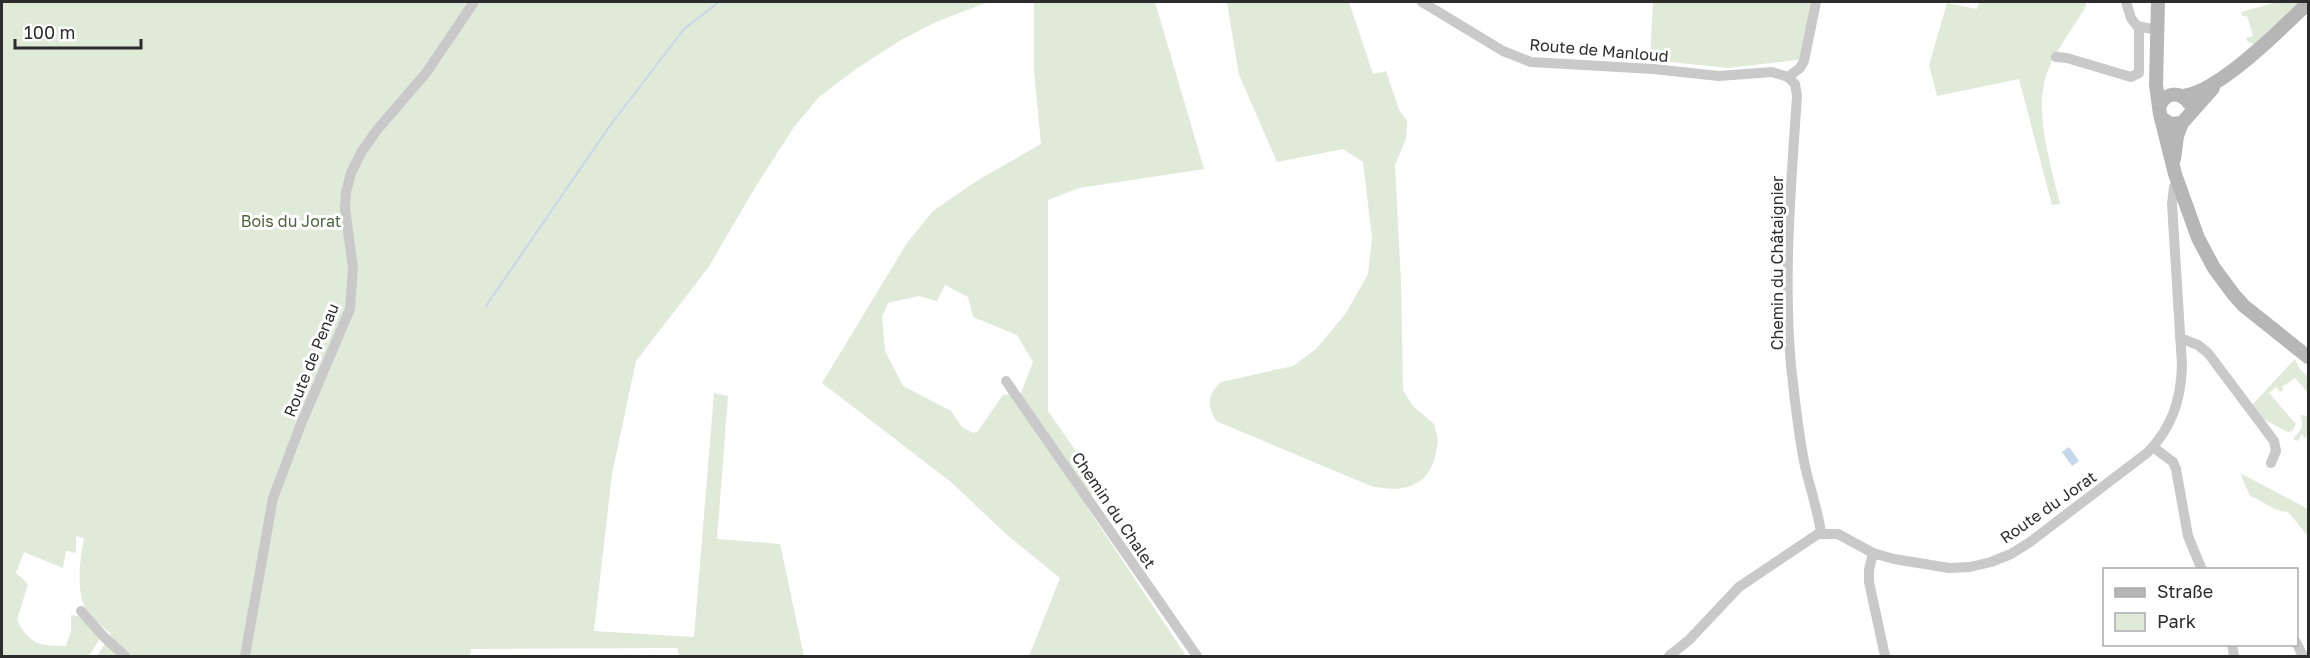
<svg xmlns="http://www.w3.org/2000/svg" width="2310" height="658" font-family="'Golos Text',sans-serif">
  <rect width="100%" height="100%" fill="#fff"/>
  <path fill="#e0ead9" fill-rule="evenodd" d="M2,2H988L936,22L901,40L856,69L819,97L794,127L756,186L708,268L636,361L612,474L594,631L694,637L714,393L728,396L717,539L780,544L804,656H679L677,648L471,649L470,656H97L111,634C104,627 89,617 85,608C76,588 80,559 84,538L76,536V553L66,551L63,568L24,552L16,573L28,584L17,620C29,645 41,646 66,646L71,631V615L79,616L99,636V640L89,656H2Z
    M1034,2H1155L1204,169L1079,188L1048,200V411L1094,477L1091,499L1087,507L1186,656H1029L1060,578L1007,535L951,482L822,383L907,243L933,211L978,180L1041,144L1034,71ZM945,285L968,297L973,317L1017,335L1033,362L1021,393L1003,395L978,431L973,433L962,427L951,411L903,386L885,351L882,317L888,303L919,296L937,301Z
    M1227,2H1349L1373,74L1386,71L1399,110L1407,121L1406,139L1395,165L1401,281L1403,390L1412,405L1434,424C1436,431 1439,440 1437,447C1432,486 1405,494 1371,486L1216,421C1207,405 1207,395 1221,382L1293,366L1316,349L1346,313L1368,274L1372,238L1363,162L1343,149L1277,162L1239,75Z
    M1653,2H1820L1807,59L1727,68L1650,60Z
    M1979,2H2086V6C2075,25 2054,53 2047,73C2033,111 2051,165 2060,204L2052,205L2019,79L1937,96L1929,65L1947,3L1977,9Z
    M2277,2H2300L2254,44L2248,42L2246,38L2253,36L2247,16H2242L2241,12Z
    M2295,359L2299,368L2308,377V393L2295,378L2282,387L2283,390L2280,392L2276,387L2269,393L2296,424L2293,430L2288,432L2259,417L2251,406Z
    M2300,415L2308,416V435L2305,438L2302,434L2298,441L2293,439C2301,431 2305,426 2300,415Z
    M2240,473L2308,509V536L2288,512C2274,512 2264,501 2250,496Z"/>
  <path fill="#c5d7ea" d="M2069,447L2079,461L2072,466L2062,452Z"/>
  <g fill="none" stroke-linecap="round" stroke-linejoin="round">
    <path stroke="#c5d7ea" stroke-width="2" d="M486,306L609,127L684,29L719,2"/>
    <path stroke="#c9c9c9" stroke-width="10" d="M1422,2L1503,51L1531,62L1653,69L1719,76L1772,72L1788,77L1795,84L1797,96C1791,186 1783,276 1791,366C1795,399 1798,434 1805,466C1810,489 1818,510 1821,533
      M2126,2L2131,18L2137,26L2157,30
      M2056,57L2067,58L2131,77L2139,73V27
      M1788,77L1800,68L1804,61L1816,2
      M2180,338L2198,345L2208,353L2274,441L2276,451L2271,463
      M1006,381L1197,656
      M2153,447L2173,462L2176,469L2188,536L2202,570
      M1873,553L1869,570V582L1885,656
      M81,611L104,637L125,656
      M2296,642L2303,656
      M2232,644L2234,656
      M245,656L273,498L301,424L350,309L353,268L345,208L346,192L351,173L362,151L377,130L426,73L474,2
      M1669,656L1689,640L1739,587L1818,534H1838L1873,553L1894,559L1949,568L1970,567L1991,562L2011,554L2030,542L2147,453C2172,428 2181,400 2182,365L2172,204L2174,187L2178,183"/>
    <path stroke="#b6b6b6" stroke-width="14" d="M2158,2L2156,85L2160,114L2175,174L2198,238L2214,268L2234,295L2244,306L2308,357
      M2183,96C2219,92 2282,28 2308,3
      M2160,105C2166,92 2180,91 2189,103
      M2162,118L2170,124L2182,123L2213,88
      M2174,159L2177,136L2182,123"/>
  </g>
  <g text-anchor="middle" stroke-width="6" stroke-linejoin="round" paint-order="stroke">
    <g font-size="16" fill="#2c2c2c" stroke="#fff">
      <text transform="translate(1599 50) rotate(5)" y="6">Route de Manloud</text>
      <text transform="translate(1777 263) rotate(-90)" y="6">Chemin du Châtaignier</text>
      <text transform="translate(311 360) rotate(-68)" y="6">Route de Penau</text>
      <text transform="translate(2048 507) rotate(-35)" y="6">Route du Jorat</text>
      <text transform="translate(1114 510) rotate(56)" y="6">Chemin du Chalet</text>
    </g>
    <g font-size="16" fill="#4a673a" stroke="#fff">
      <text x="291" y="227">Bois du Jorat</text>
    </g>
  </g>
  <rect width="2310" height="658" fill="none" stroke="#2c2c2c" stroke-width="6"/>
  <rect x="2103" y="568" width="195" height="78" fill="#ffffff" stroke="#ababab" stroke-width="1.5"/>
  <rect x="2115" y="588" width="30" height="9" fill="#b6b6b6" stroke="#ababab" stroke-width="1.5"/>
  <text x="2157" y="598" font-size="18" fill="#2c2c2c">Straße</text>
  <rect x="2115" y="613" width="30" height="18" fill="#e0ead9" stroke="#ababab" stroke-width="1.5"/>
  <text x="2157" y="628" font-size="18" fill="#2c2c2c">Park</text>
  <path d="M15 39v9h126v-9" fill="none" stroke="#2c2c2c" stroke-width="3"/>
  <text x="24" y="39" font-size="18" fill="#2c2c2c" stroke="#ffffff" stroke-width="4.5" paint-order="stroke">100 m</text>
</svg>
